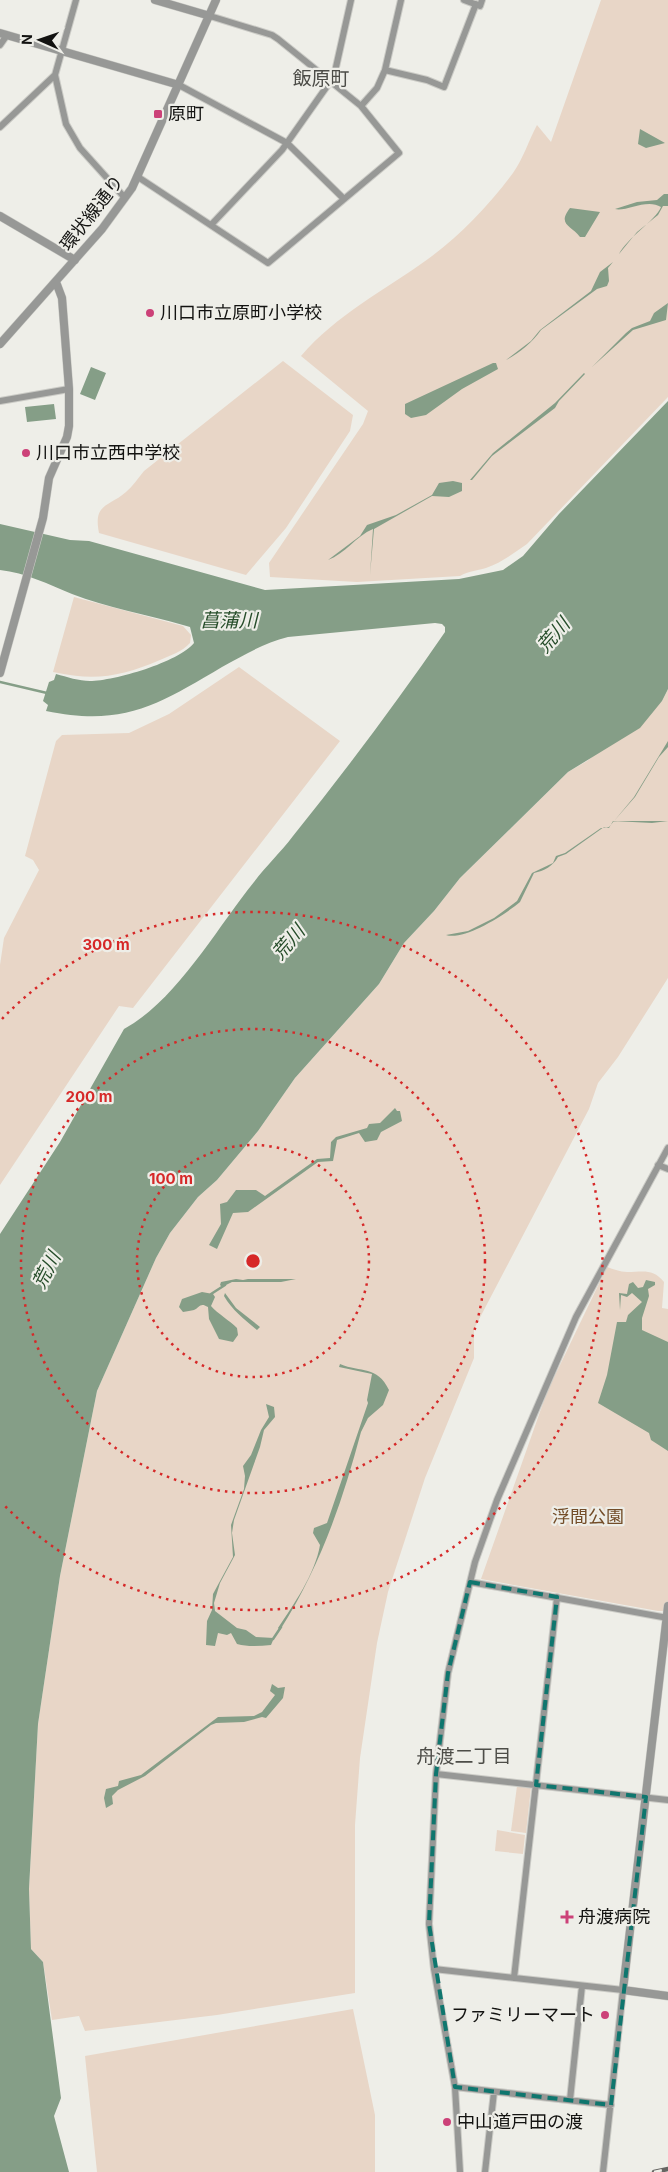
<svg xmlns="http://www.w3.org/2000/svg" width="668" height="2172" font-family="Inter,'Noto Sans JP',sans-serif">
  <rect width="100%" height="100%" fill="#eeeee8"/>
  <path fill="#e8d6c7" d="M601,0H668V397L527,544C514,553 501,563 486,568C476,571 469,571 460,576L357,582L270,577L269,563L363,424L368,411L301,356C336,315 385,290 428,259C460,236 490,204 513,173C523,159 529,140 537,125L551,142Z
    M283,361L353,415L350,431L286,528L246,575L99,533C93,503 109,507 126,492C133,486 138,478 144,471Z
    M74,597L183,626L191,635L190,643C182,652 171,655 160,660C120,677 95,681 53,672Z
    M239,667L340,741L133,1008L119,1006L0,1185V965L4,938L39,870L33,860L25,856L56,741L62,735L129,733L169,714Z
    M668,689V978L618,1057L598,1083L589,1109L474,1329V1358L425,1478L388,1592L377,1643L360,1758L355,1825V1993L217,2015L93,2030L85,2031L79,2016L52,2020L43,1962L31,1949L29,1889L38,1724L60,1576L97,1391L156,1258L170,1233L198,1197L217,1180L258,1131L295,1078L379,984L404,943L434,911L460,878L568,772L587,761L662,701Z
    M607,1267C613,1269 621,1272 627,1272C643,1272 653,1268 664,1282L662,1308L668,1309V1611H658L481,1579L547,1392Z
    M517,1786L531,1787L526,1833L511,1831Z
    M497,1830L525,1835L523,1854L495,1851Z
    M353,2009L375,2115V2172H97L85,2056Z"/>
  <path fill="#859e87" d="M640,129L665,143L646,148L638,144Z
    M664,194H668V206H663L658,215L637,232L619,254C627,238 655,221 661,207C647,198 626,212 615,209L637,202L657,200Z
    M570,208L600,212L585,237H580C571,225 557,225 570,208Z
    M613,262L608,268L609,281L607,286L597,289L541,330C532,343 519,353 506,360L531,341L540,330L591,291L600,272Z
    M668,303L666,320L633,330L592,367L626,333L632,328L650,321L654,313Z
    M493,363H496L498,369L462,389L426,415L411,418L405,414V404Z
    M91,367L106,373L95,400L80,394Z
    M584,373L585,374L559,401L555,408L492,456L472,480H470L493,453L555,403Z
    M668,401V689L662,701L640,728L568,772L460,878L434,911L404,943L379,984L295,1078L258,1131L217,1180L198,1197L170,1233L156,1258L97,1391L60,1576L38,1724L29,1889L31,1949L43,1962L61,2098L54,2116L69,2172H0V1234L60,1142L124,1029C177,1000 216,929 254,882C266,866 281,852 293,836C346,770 397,702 445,632V627L442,624L435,623L288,637C264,643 244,655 222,667C158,705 123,727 46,711L48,705L43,701L49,682L54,680L56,674C67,677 79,681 90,681C114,681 179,662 194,643L190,627L183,625C148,615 106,607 72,594C48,584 26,573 0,570V524L70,540L89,541L265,590L459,579L503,570L523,556L559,514Z
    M54,404L56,419L27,422L25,407Z
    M453,481L462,483V491L449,497L432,496L374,529L370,575L373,529C356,536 345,554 328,560L360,536L367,525L396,515L432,495L439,483Z
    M668,741V747L659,757L635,797L614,821H668L652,823L613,821L609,828L604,827L566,854L558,857C553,866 544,871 534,873L520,902C506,914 464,941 446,935L468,931L494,918L517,901L532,873L553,863L556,856L565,853L601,828L609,827L634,797Z
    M395,1108L397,1111H400L402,1121L381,1132L377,1140L365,1142L359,1133L337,1140L333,1161L318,1162L248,1212L233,1213L217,1249L209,1245L221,1224L220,1204L227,1202L236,1190H256L265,1196L317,1159L330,1158L331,1142L336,1137L367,1128L369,1124L380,1123Z
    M236,1279L243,1280L248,1279H296L281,1282H232L222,1287L220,1285L221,1282Z
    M646,1280L655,1282V1285L648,1289L649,1296L642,1318V1330L668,1342V1451L651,1440L649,1433L598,1403L607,1375L617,1322H626L628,1315L642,1302L632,1293L627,1297L621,1295L620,1310L619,1293L627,1294L629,1284L633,1282L638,1288L643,1287Z
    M202,1292L213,1294L215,1297L211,1306C218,1314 229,1320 237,1328L238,1335L233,1342L219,1339L209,1319L208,1307C200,1302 200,1307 194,1310C191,1311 187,1311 183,1312L179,1307L182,1299Z
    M225,1293L236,1308L260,1327L257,1330C245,1320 232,1310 224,1296Z
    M340,1364C361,1373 377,1365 389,1390L383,1405L368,1418L361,1432C342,1503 320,1567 280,1630L278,1628C294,1604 315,1574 320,1545L313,1533L314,1528L327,1523L368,1403L367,1400L372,1374L339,1367Z
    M266,1404L274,1407L275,1417L264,1430L260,1447L234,1520L232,1533L235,1555L220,1583L214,1603L215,1611L237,1628L246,1630L256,1637L274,1638L271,1645C259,1646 248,1647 237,1644L231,1633L227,1635L218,1633L215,1646L206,1645L207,1621L212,1610L213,1594L233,1557L231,1525L244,1489L245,1476L243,1466L251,1455L261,1430L269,1417Z
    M272,1684L278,1688L285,1687L283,1698L266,1718L262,1717L244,1722L216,1723L211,1725L145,1776L118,1790L112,1796L113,1804L106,1808L104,1798L106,1789L118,1786L119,1781L141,1775L218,1717L254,1716L262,1712L275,1695L270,1691Z"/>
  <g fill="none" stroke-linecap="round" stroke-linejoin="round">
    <path stroke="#859e87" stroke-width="2.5" d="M0,682L47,693
      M211,1294L225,1285
      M273,1639L281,1627"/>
    <g stroke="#cbcbc6" stroke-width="8">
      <path id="minor" d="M76,0L55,75L66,124L80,148L125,198
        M464,0L480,6L482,0
        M0,45L7,35
        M385,70L427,80L444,87L476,4
        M179,85L287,143L344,199
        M361,106L377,88L385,70L401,0
        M0,127L55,75
        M138,177L268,263L399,153L361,106L278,39L272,35L210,16
        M211,225L282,150L330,82L334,76L351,0
        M0,401L69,389
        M658,1165L668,1169
        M470,1582L668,1618
        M436,1774L668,1800
        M434,1969L623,1990L603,2172
        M514,1978L557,1597
        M455,2087L611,2105
        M570,2100L582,1986
        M460,2172L455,2087L434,1969L429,1924L436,1774L448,1673L475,1562L497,1500L576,1317L668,1148
        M485,2172L494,2092"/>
    </g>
    <g stroke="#cbcbc6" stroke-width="9">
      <path id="tertiary" d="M155,0L210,16
        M0,33L179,85
        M0,216L75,260
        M0,344L102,229L132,188L216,0
        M0,673L43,518L49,478L67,437L69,426V389L62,298L56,282
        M668,1606L623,1990L668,1996"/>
    </g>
    <use href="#minor" stroke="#979896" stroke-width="6"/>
    <use href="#tertiary" stroke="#979896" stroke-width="8"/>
    <g stroke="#656562" stroke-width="4.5">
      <path id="rail" d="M654,2172L668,2169"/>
    </g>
    <use href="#rail" stroke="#eeeee8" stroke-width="2.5" stroke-dasharray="8" stroke-linecap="butt"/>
  </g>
  <path fill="none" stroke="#0f766e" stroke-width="4" stroke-dasharray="10 6" stroke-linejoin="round" d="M470,1582L557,1597L536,1785L646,1797L611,2105L455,2087L429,1924L436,1774L448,1673Z"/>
  <g fill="none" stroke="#d62828" stroke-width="2.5" stroke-dasharray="2.5 5">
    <circle cx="253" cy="1261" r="116"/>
    <circle cx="253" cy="1261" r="232"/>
    <path d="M2 1019A349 349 0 1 1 2 1503"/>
  </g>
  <g fill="#cc4178" stroke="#eeeee8" stroke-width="2">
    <rect x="153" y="109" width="10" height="10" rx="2.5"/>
    <circle cx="150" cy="313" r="5"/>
    <circle cx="26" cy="453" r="5"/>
    <path d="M564.5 1909.5h5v5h5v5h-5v5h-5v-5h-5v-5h5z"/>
    <circle cx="605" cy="2015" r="5"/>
    <circle cx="447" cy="2122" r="5"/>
  </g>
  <g text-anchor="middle" stroke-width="4.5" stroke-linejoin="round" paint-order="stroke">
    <g font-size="18" fill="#131311" stroke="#eeeee8" text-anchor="start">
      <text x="168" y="120">原町</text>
      <text x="160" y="319">川口市立原町小学校</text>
      <text x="36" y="459">川口市立西中学校</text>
      <text x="578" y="1923">舟渡病院</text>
      <text x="595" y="2021" text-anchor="end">ファミリーマート</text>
      <text x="457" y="2128">中山道戸田の渡</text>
    </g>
    <g font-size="18" fill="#131311" stroke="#eeeee8">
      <text transform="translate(92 213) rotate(-52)" y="6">環状線通り</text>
    </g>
    <g font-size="18" fill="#734d28" stroke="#eeeee8">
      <text x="588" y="1523">浮間公園</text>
    </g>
    <g font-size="19" fill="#4d4d48" stroke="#eeeee8">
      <text x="321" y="85">飯原町</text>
      <text x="464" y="1763">舟渡二丁目</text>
    </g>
    <g font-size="19" font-style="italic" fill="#264d2a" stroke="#eeeee8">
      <text x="229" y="627">菖蒲川</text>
      <text transform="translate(553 635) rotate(-49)" y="7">荒川</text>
      <text transform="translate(288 942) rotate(-49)" y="7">荒川</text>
      <text transform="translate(46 1270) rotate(-63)" y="7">荒川</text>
    </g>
  </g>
  <circle cx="253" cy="1261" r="8" fill="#d62828" stroke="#eeeee8" stroke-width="2.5"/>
  <g font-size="15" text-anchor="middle" font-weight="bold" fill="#d62828" stroke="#eeeee8" stroke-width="4.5" stroke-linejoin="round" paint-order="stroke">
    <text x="106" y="950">300 m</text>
    <text x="89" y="1102">200 m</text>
    <text x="171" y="1184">100 m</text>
  </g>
  <g transform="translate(40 40) rotate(272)" stroke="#eeeee8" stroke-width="4" paint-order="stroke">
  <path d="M0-4L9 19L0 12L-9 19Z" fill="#131311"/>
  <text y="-8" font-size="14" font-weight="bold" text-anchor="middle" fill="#131311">N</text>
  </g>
</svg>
